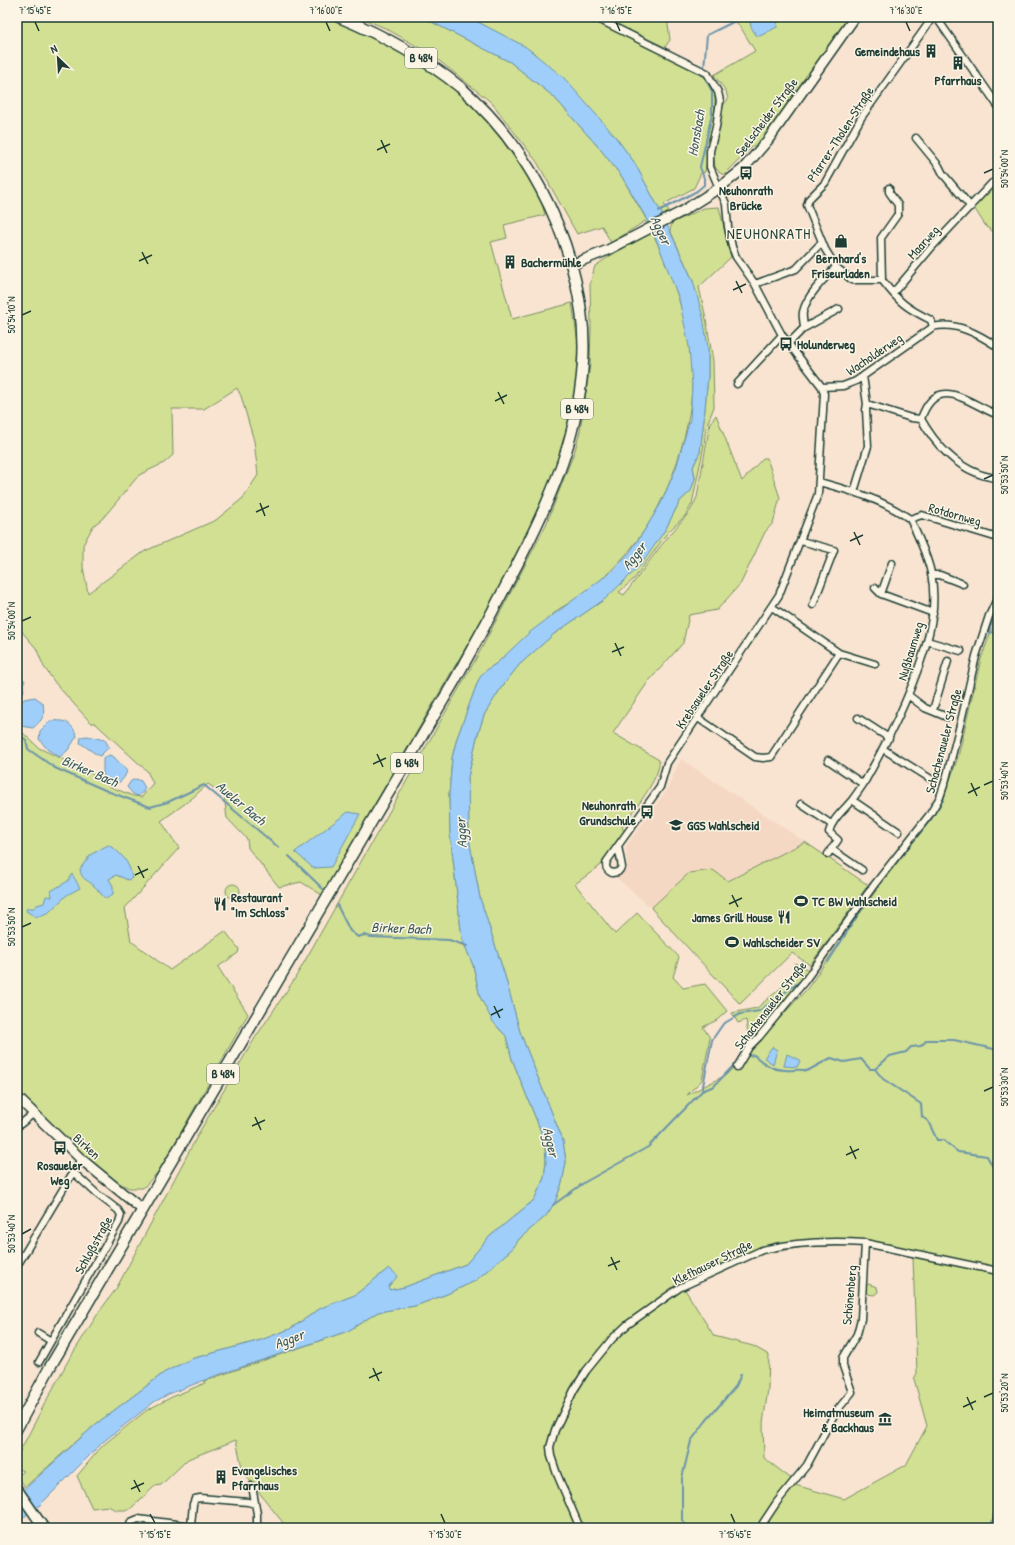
<svg xmlns="http://www.w3.org/2000/svg" width="1015" height="1545" font-family="'Patrick Hand',sans-serif">
  <rect width="100%" height="100%" fill="#f8e4d1"/>
  <filter id="ink" filterUnits="userSpaceOnUse"><feTurbulence type="fractalNoise" baseFrequency=".025" numOctaves="2"/><feDisplacementMap in="SourceGraphic" scale="8" xChannelSelector="R" yChannelSelector="G"/><feConvolveMatrix kernelMatrix="1 2 1 2 8 2 1 2 1" color-interpolation-filters="sRGB"/></filter>
  <g filter="url(#ink)">
    <path fill="#f5d8c3" d="M681,759L805,842L728,881L689,873L651,908L617,878L627,868L626,846L667,790Z"/>
    <path fill="#d2e093" stroke="#788e64" fill-rule="evenodd" d="M17,17H324L385,42L443,79L491,124L530,180L540,197L545,215L504,225L507,238L491,242L512,319L572,303L578,343L576,386L567,428L558,463L524,539L498,592L322,895L301,882L279,887L248,848L247,839L227,818L224,795L208,784L190,800L161,821L179,848L125,908L131,941L170,970L225,931L239,949L238,953L218,967L248,1014L159,1171L143,1188H129L111,1179L90,1162L17,1092V723L22,732L39,748L89,772L111,787L133,796L142,797L153,783L147,771L95,723H91L56,684L44,667L36,648L23,633L17,620ZM237,388L241,396L254,441L258,475L243,498L216,520L145,551L88,593L83,567V545L93,526L103,518L139,475L164,463L173,455L172,409H204Z
      M360,17H422L510,62L554,97L601,150L622,177L649,224L647,225L645,221L611,243L602,226L577,234L537,162L492,103L432,55L387,29Z
      M472,17H589L696,71L702,76L706,75L715,92V112L705,172L701,173L694,188L664,204L670,212L663,216L634,162L614,135L534,53C515,39 490,32 472,17Z
      M607,17H667L670,40L665,47L606,19Z
      M732,17H759L750,22L777,27L778,17H848L781,116L761,143L753,146L725,174H721L715,167L713,153L722,107L728,99L726,91L714,75L755,51L741,28Z
      M997,165H998V236L985,225L973,206L993,184Z
      M719,207L731,257L699,287L706,319L713,361L714,407L706,427L704,445L692,504L685,516L668,532L634,579L619,592L624,595C641,574 656,550 674,530C685,516 690,515 697,497L710,423L716,415L742,481L763,458H767L780,498L773,523L765,532L741,583L717,610L689,615L683,643L648,682L613,733L659,760C662,776 632,813 622,827L624,831L600,866L575,884L615,934L637,913L679,957L673,977L683,988L705,984L727,1011L717,1020L703,1027L710,1038L702,1080L687,1095L726,1075L807,989L880,885L910,846L946,791L958,757L981,659L998,612V1528H285L284,1524L243,1472L236,1440L188,1459L161,1485L155,1486L129,1510H116L108,1506L92,1508L77,1476L102,1446L147,1410L172,1397L205,1383L204,1381L348,1331L378,1312L415,1306L447,1294L475,1281L513,1248L519,1239L546,1216L555,1202L562,1183L566,1162L563,1141L520,1032L505,976L480,898L469,839L468,777L477,737L484,715L501,688L519,665L554,634L605,599L665,530L680,501L691,491L695,478L693,467L700,452L704,419L708,376V348L693,281L670,230L672,223L704,208ZM862,1245L913,1257L917,1373L914,1379L927,1426L906,1465L844,1499L795,1485L794,1481L764,1458L763,1423L768,1389L769,1355L753,1346L714,1336L684,1288L762,1254L804,1247Z
      M652,232C675,279 693,334 692,387C691,409 687,428 681,449C662,517 622,574 559,609L497,663C489,668 483,673 478,681L457,738L452,758L449,795L450,832L462,939L473,965L480,997L499,1029L506,1036L512,1059L540,1129L545,1146L546,1162L544,1178L534,1200L489,1237L466,1264L405,1287L390,1290L388,1287L389,1268L355,1295L321,1308L290,1329L261,1340L191,1359L165,1372L96,1424L25,1487L18,1476L24,1471L18,1469L17,1457L45,1403L68,1361L99,1312L116,1289L201,1129L255,1038L294,980L478,655L546,525L575,450L580,431L590,365L591,327L590,284L595,266L616,252Z
      M805,842L868,885L810,965L792,953L740,1004L651,908L689,873L713,870L728,881Z
      M226 891a7 7 0 1 1 14 0a7 7 0 1 1-14 0Z
      M795,963L809,970L804,979L757,1034H748L746,1020L738,1023L732,1013L757,1008L794,977Z
      M868,1284L877,1287L878,1292L874,1295L868,1294L864,1290L865,1285Z"/>
    <path fill="#9fcefa" stroke="#6c94ab" d="M422,17H472L478,22L526,47L564,78L614,135L634,162L663,216L693,281L703,317L708,348V376L704,419L700,452L693,467L695,478L691,491L680,501L665,530L641,565L605,599L554,634L519,665L501,688L484,715L477,737L468,777L469,839L480,898L505,976L520,1032L563,1141L566,1162L562,1183L555,1202L546,1216L519,1239L513,1248L475,1281L447,1294L415,1306L378,1312L348,1331L215,1376L169,1394L154,1402L103,1442L40,1505L17,1522V1496L96,1424L165,1372L191,1359L261,1340L290,1329L321,1308L355,1295L389,1268L398,1276L388,1287L390,1290L405,1287L466,1264L489,1237L534,1200L544,1178L546,1162L545,1146L540,1129L512,1059L506,1036L493,1022L480,997L473,965L462,939L450,832L449,795L452,758L457,738L478,681L482,674L488,669L497,663L530,632L611,572L630,552L646,528L661,503L676,468L690,419L692,386L689,346L679,299L658,244L645,216L622,177L601,150L554,97L510,62Z
      M759,17H778L777,27L760,36L756,35L751,27L750,22Z
      M17,675L21,676L25,681L23,684L24,691L17,700Z
      M35,697L43,703C45,717 43,719 33,728L21,726L17,719V708L24,699Z
      M50,721C64,720 71,721 77,736L68,750L60,757L48,750L39,739L40,731Z
      M87,736L105,740L109,747L100,756C93,753 87,747 80,743L81,737Z
      M109,755L114,757L127,771C124,780 119,785 109,784L103,775V759Z
      M136,779L141,781L145,788L143,792L138,796L133,794L127,787L131,781Z
      M348,812L360,814L331,867L313,868L295,852Z
      M108,845C120,851 131,864 132,878L128,880L116,875L109,879L113,886V894L106,899C101,895 98,889 93,885C87,879 81,880 80,869L90,855Z
      M72,874L80,888L67,895L48,913L36,917L26,911L27,908H34L37,905L44,903L46,896L52,897L51,891L68,881Z
      M772,1047L777,1050L773,1064L764,1058Z
      M787,1054L799,1060L800,1061L797,1067L784,1066Z"/>
    <g fill="none" stroke-linecap="round" stroke-linejoin="round">
      <path stroke="#6c94ab" stroke-width="2" d="M704,68L707,35L743,17
        M659,211L697,191L704,185V178L700,167L712,114V91L704,76
        M988,633L994,632L995,630L998,629
        M977,666L979,656L998,607
        M17,733L26,740L28,749L55,768L107,791L150,807L168,802L204,785L278,847
        M289,856L323,889
        M337,905L350,931L358,937L364,935L371,937L449,940L467,946
        M828,962L873,891L931,819L943,800L956,754L976,670
        M748,1056L754,1055C763,1063 772,1070 785,1070C793,1071 799,1068 807,1071L831,1058L844,1062L861,1059L870,1069H875L883,1079L921,1104L922,1117L928,1121L937,1140H943L958,1152L987,1156L998,1176
        M875,1069L890,1056L906,1052L911,1047L921,1046L927,1040H954L998,1050
        M702,1091L714,1086L734,1065
        M553,1205L585,1182L648,1147L702,1091L712,1040L723,1024L740,1014L759,1011L802,980
        M687,1528L682,1520V1478L691,1441L706,1421L736,1386L741,1374
        M991,1528L998,1495"/>
      <g stroke="#1f3d34" stroke-width="9">
        <path id="street" d="M594,17L707,73L718,92L720,101L716,127L710,151V167L726,204L728,227L732,247L736,257L755,284L782,335L822,387L824,394L818,494L779,595L667,763L660,787L607,861C605,867 606,870 612,873L618,872L622,867L618,846
          M933,17L861,118L825,183L809,199L807,205L825,249L836,267L852,280H882C899,302 906,308 931,320L933,327C956,321 980,335 998,347
          M936,17L998,106
          M916,138L939,166L943,174L971,207
          M882,280L881,238L898,214V205L889,192V188
          M755,284L796,269L822,242
          M893,293L931,248L992,183
          M804,328L839,309
          M789,343L804,328C804,323 802,317 803,312C807,295 824,279 836,267
          M863,376L867,404L911,418L921,419
          M737,384L782,335
          M822,387L843,386L856,381L933,327
          M998,415C969,404 937,372 921,419C934,442 952,463 977,473C983,476 991,477 998,479
          M819,482C851,491 882,499 910,519L922,515L998,538
          M854,492L868,446L866,410L867,404
          M801,541L834,550L813,605
          M931,575H940L963,584
          M875,588L881,594L933,613
          M881,594L892,563
          M772,607L839,653L875,664
          M927,641L961,651
          M908,695L925,708L947,717
          M933,710L948,661
          M698,718L755,757L763,758L771,757L839,653
          M858,718L889,738
          M883,749L931,779
          M828,760L863,784
          M852,800L899,832
          M801,804L831,824
          M831,849L862,870
          M828,854L838,840L829,832C832,819 844,810 852,800C856,795 860,789 864,783C882,751 899,719 912,685C926,649 939,612 931,573C927,554 918,536 910,519
          M737,1067L749,1047L759,1037L804,982L874,885L930,814L940,797L946,779L961,721L976,656L989,616L998,597
          M17,1127L33,1114
          M17,1266L81,1159
          M38,1333L51,1341
          M39,1362L119,1222L121,1215L118,1210L97,1194L73,1172
          M252,1486L257,1514V1528
          M129,1528L131,1522L138,1519L191,1526L193,1504L195,1499L200,1498L248,1502L255,1504
          M580,1528L557,1474L551,1456L550,1447L555,1430L574,1390L586,1371L612,1339L627,1325L679,1288L762,1250C795,1242 831,1241 865,1243L998,1271
          M761,1528L763,1523L777,1502L807,1465L835,1413L852,1392L843,1366V1358L857,1334L861,1319L865,1243"/>
      </g>
      <g stroke="#1f3d34" stroke-width="12">
        <path id="secondary" d="M571,265L608,250L681,212L719,188L743,169L768,140L855,17
          M17,1097L81,1159L143,1210
          M17,1489L44,1528"/>
      </g>
      <g stroke="#1f3d34" stroke-width="13">
        <path id="primary" d="M17,1428L50,1367L455,680C478,639 500,598 521,557C541,518 560,477 571,434C581,396 587,351 581,311C569,226 525,143 460,87C423,57 383,35 339,17"/>
      </g>
      <use href="#street" stroke="#fcf5e5" stroke-width="6"/>
      <use href="#secondary" stroke="#fcf5e5" stroke-width="9"/>
      <use href="#primary" stroke="#fcf5e5" stroke-width="10"/>
    </g>
  </g>
  <path fill="none" stroke="#1f3d34" stroke-width="1.5" d="M35,22L39,31M326,22L330,31M616,22L620,31M906,22L910,31M381,140L387,153M377,150L390,144M984,173L993,169M142,252L148,264M139,261L152,255M736,281L742,293M733,290L746,284M22,315L31,311M498,392L504,404M495,401L507,395M984,479L993,475M260,503L265,516M256,512L269,506M854,532L860,545M850,541L863,535M22,621L31,617M615,643L621,656M612,652L624,647M377,754L383,767M373,764L386,758M971,783L977,796M984,785L993,781M968,793L980,787M138,866L144,878M135,875L148,869M732,895L738,907M729,904L742,898M22,927L31,923M494,1006L500,1018M491,1015L503,1009M984,1091L993,1087M255,1117L261,1130M252,1126L265,1120M850,1146L856,1159M846,1155L859,1149M22,1234L31,1229M611,1257L617,1270M608,1266L620,1261M373,1368L379,1381M369,1378L382,1372M967,1397L973,1410M984,1397L993,1393M963,1407L976,1401M134,1480L140,1492M131,1489L144,1483M150,1514L155,1523M441,1514L445,1523M731,1514L735,1523"/>
  <defs>
    <g id="building-bare" transform="scale(1.08)"><path d="M-4-6H4V6H1V3H-1V6H-4ZM-2.5-4.3h1.7v1.8h-1.7ZM.8-4.3h1.7v1.8H.8ZM-2.5-1h1.7V.8h-1.7ZM.8-1h1.7V.8H.8Z" fill="#1f3d34" stroke="#fcf5e5" stroke-width="2.5" paint-order="stroke"/></g>
    <g id="bus-bare" transform="scale(1.08)"><path d="M-5-6H5V4H4V6H2V4H-2V6H-4V4H-5ZM-3.5-4V0h7V-4ZM-3.5 1.2v1.5H-2V1.2ZM2 1.2v1.5H3.5V1.2Z" fill="#1f3d34" stroke="#fcf5e5" stroke-width="2.5" paint-order="stroke"/></g>
    <g id="shop-bare" transform="scale(1.08)"><path d="M-5-2.5h2.3a2.7 3.5 0 0 1 5.4 0H5L5.5 6h-11ZM-1.5-2.5h3a1.5 2.3 0 0 0-3 0Z" fill="#1f3d34" stroke="#fcf5e5" stroke-width="2.5" paint-order="stroke"/></g>
    <g id="school-bare" transform="scale(1.08)"><path d="M0-5L7-2L0 1L-7-2ZM-4 1L0 2.5L4 1V4Q0 6-4 4Z" fill="#1f3d34" stroke="#fcf5e5" stroke-width="2.5" paint-order="stroke"/></g>
    <g id="stadium-bare" transform="scale(1.08)"><path d="M0-5a6.5 5 0 1 0 0 10a6.5 5 0 1 0 0-10ZM-3.5-1.8h7v3.6h-7Z" fill="#1f3d34" stroke="#fcf5e5" stroke-width="2.5" paint-order="stroke"/></g>
    <g id="restaurant-bare" transform="scale(1.08)"><path d="M-5-6h1v4h1v-4h1v4h1v-4h1v5L-1.5 .5V6h-2V.5L-5-1ZM5-6V6H3V1.5H1.5Q1.5-4 5-6Z" fill="#1f3d34" stroke="#fcf5e5" stroke-width="2.5" paint-order="stroke"/></g>
    <g id="museum-bare" transform="scale(1.08)"><path d="M0-6L6-3V-2H-6V-3ZM-5-1h2V3h-2ZM-1-1h2V3h-2ZM3-1h2V3H3ZM-6 4H6V6H-6Z" fill="#1f3d34" stroke="#fcf5e5" stroke-width="2.5" paint-order="stroke"/></g>
  </defs>
  <g fill-rule="evenodd">
    <use href="#building-bare" x="931" y="51"/>
    <use href="#building-bare" x="958" y="63"/>
    <use href="#bus-bare" x="746" y="173"/>
    <use href="#shop-bare" x="841" y="241"/>
    <use href="#building-bare" x="510" y="262"/>
    <use href="#bus-bare" x="786" y="344"/>
    <use href="#bus-bare" x="647" y="812"/>
    <use href="#school-bare" x="676" y="825"/>
    <use href="#stadium-bare" x="801" y="901"/>
    <use href="#restaurant-bare" x="220" y="904"/>
    <use href="#restaurant-bare" x="784" y="917"/>
    <use href="#stadium-bare" x="732" y="942"/>
    <use href="#bus-bare" x="60" y="1148"/>
    <use href="#museum-bare" x="885" y="1419"/>
    <use href="#building-bare" x="221" y="1477"/>
  </g>
  <g text-anchor="middle" stroke-width="3" stroke-linejoin="round" paint-order="stroke">
    <g fill="#fcf5e5" stroke="#617469" stroke-width="1">
      <rect x="405" y="48" width="32" height="20" rx="3"/>
      <rect x="561" y="399" width="32" height="20" rx="3"/>
      <rect x="391" y="753" width="32" height="20" rx="3"/>
      <rect x="207" y="1064" width="32" height="20" rx="3"/>
    </g>
    <g font-size="12" font-weight="bold" fill="#1f3d34">
      <text x="421" y="62">B 484</text>
      <text x="577" y="413">B 484</text>
      <text x="407" y="767">B 484</text>
      <text x="223" y="1078">B 484</text>
    </g>
    <g font-size="13" font-weight="bold" fill="#1f3d34" stroke="#fcf5e5" text-anchor="start">
      <text x="920" y="56" text-anchor="end">Gemeindehaus</text>
      <text x="958" y="85" text-anchor="middle">Pfarrhaus</text>
      <text x="746" y="195" text-anchor="middle">Neuhonrath<tspan x="746" dy="15">Brücke</tspan></text>
      <text x="841" y="263" text-anchor="middle">Bernhard's<tspan x="841" dy="15">Friseurladen</tspan></text>
      <text x="521" y="267">Bachermühle</text>
      <text x="797" y="349">Holunderweg</text>
      <text x="636" y="810" text-anchor="end">Neuhonrath<tspan x="636" dy="15">Grundschule</tspan></text>
      <text x="687" y="830">GGS Wahlscheid</text>
      <text x="231" y="902">Restaurant<tspan x="231" dy="15">"Im Schloss"</tspan></text>
      <text x="812" y="906">TC BW Wahlscheid</text>
      <text x="773" y="922" text-anchor="end">James Grill House</text>
      <text x="743" y="947">Wahlscheider SV</text>
      <text x="60" y="1170" text-anchor="middle">Rosaueler<tspan x="60" dy="15">Weg</tspan></text>
      <text x="874" y="1417" text-anchor="end">Heimatmuseum<tspan x="874" dy="15">&amp; Backhaus</tspan></text>
      <text x="232" y="1475">Evangelisches<tspan x="232" dy="15">Pfarrhaus</tspan></text>
    </g>
    <g font-size="13" fill="#1f3d34" stroke="#fcf5e5">
      <text transform="translate(766 117) rotate(-53)" y="5">Seelscheider Straße</text>
      <text transform="translate(840 134) rotate(-57)" y="5">Pfarrer-Tholen-Straße</text>
      <text transform="translate(923 242) rotate(-48)" y="5">Maarweg</text>
      <text transform="translate(874 354) rotate(-34)" y="5">Wacholderweg</text>
      <text transform="translate(955 514) rotate(16)" y="5">Rotdornweg</text>
      <text transform="translate(910 651) rotate(-73)" y="5">Nußbaumweg</text>
      <text transform="translate(704 689) rotate(-56)" y="5">Krebsaueler Straße</text>
      <text transform="translate(943 741) rotate(-75)" y="5">Schachenaueler Straße</text>
      <text transform="translate(770 1005) rotate(-52)" y="5">Schachenaueler Straße</text>
      <text transform="translate(87 1146) rotate(42)" y="5">Birken</text>
      <text transform="translate(93 1245) rotate(-61)" y="5">Schloßstraße</text>
      <text transform="translate(712 1262) rotate(-26)" y="5">Klefhauser Straße</text>
      <text transform="translate(849 1295) rotate(-85)" y="5">Schönenberg</text>
    </g>
    <g font-size="14" font-style="italic" fill="#395a5c" stroke="#fcf5e5">
      <text transform="translate(696 133) rotate(-80)" y="5">Honsbach</text>
      <text transform="translate(661 230) rotate(65)" y="5">Agger</text>
      <text transform="translate(634 556) rotate(-52)" y="5">Agger</text>
      <text transform="translate(90 771) rotate(23)" y="5">Birker Bach</text>
      <text transform="translate(241 803) rotate(40)" y="5">Aueler Bach</text>
      <text transform="translate(461 833) rotate(-93)" y="5">Agger</text>
      <text transform="translate(401 928) rotate(2)" y="5">Birker Bach</text>
      <text transform="translate(551 1142) rotate(77)" y="5">Agger</text>
      <text transform="translate(289 1339) rotate(-21)" y="5">Agger</text>
    </g>
    <g font-size="15" letter-spacing="1" fill="#1f3d34" stroke="#fcf5e5">
      <text x="769" y="239">NEUHONRATH</text>
    </g>
  </g>
  <rect width="1015" height="1545" fill="none" stroke="#fcf5e5" stroke-width="44"/>
  <g transform="translate(58 58) rotate(335)" stroke="#fcf5e5" stroke-width="3" paint-order="stroke">
  <path d="M0-3L7 15L0 10L-7 15Z" fill="#1f3d34"/>
  <text y="-6" font-size="11" font-weight="bold" text-anchor="middle" fill="#1f3d34">N</text>
  </g>
  <rect x="22" y="22" width="971" height="1501" fill="none" stroke="#1f3d34" stroke-width="1.5"/>
  <g font-size="10" text-anchor="middle" fill="#1f3d34">
    <text x="35" y="14">7°15'45"E</text>
    <text x="326" y="14">7°16'00"E</text>
    <text x="616" y="14">7°16'15"E</text>
    <text x="906" y="14">7°16'30"E</text>
    <text transform="translate(1004 169) rotate(-90)" y="4">50°54'00"N</text>
    <text transform="translate(11 315) rotate(-90)" y="4">50°54'10"N</text>
    <text transform="translate(1004 475) rotate(-90)" y="4">50°53'50"N</text>
    <text transform="translate(11 621) rotate(-90)" y="4">50°54'00"N</text>
    <text transform="translate(1004 781) rotate(-90)" y="4">50°53'40"N</text>
    <text transform="translate(11 927) rotate(-90)" y="4">50°53'50"N</text>
    <text transform="translate(1004 1087) rotate(-90)" y="4">50°53'30"N</text>
    <text transform="translate(11 1234) rotate(-90)" y="4">50°53'40"N</text>
    <text transform="translate(1004 1393) rotate(-90)" y="4">50°53'20"N</text>
    <text x="155" y="1538">7°15'15"E</text>
    <text x="445" y="1538">7°15'30"E</text>
    <text x="735" y="1538">7°15'45"E</text>
  </g>
</svg>
